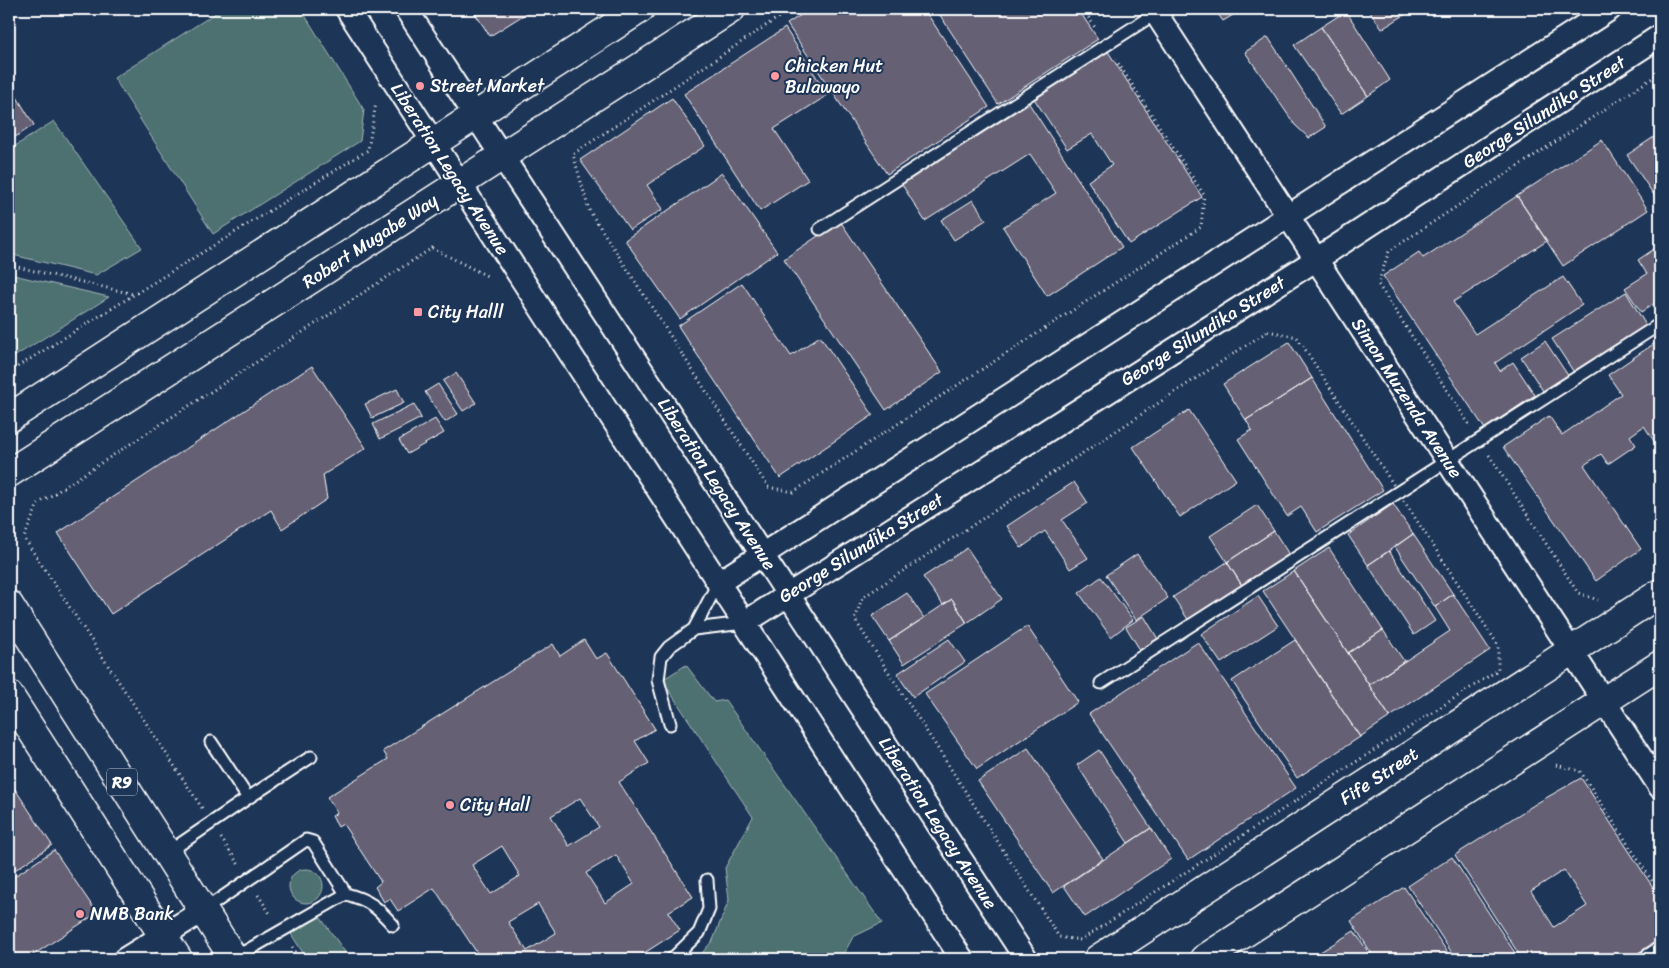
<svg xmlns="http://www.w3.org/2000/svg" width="1669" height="968" font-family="Sriracha,sans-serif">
  <rect width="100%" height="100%" fill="#1d3557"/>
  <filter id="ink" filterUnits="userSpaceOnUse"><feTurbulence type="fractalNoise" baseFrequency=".02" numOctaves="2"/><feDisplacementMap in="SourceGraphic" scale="10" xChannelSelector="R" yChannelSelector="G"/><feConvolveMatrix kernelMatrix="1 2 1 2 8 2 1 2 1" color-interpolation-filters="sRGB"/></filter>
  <g filter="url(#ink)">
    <path fill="#4d7071" stroke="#a6b8b8" d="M222,9H301L364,110L360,141L213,234L114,78Z
      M54,121L142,248L96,275L9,254V150Z
      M9,274L109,297L9,360Z
      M686,665L714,702L725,700L882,923L853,937L841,959H697L713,940L729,900L725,868L753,817L662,680Z
      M289 886a17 17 0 1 1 34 0a17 17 0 1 1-34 0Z
      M318,914L350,959H307L291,934Z"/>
    <path fill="#666174" stroke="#fff" fill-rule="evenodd" d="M472,9H533L490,36Z
      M810,9H924L989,107L887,174L787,24Z
      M936,9H1078L1098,39L998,104Z
      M1214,9H1243L1223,21Z
      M1368,9H1414L1382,29Z
      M1346,11L1390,80L1368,96L1321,27Z
      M1321,27L1368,96L1341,114L1294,45Z
      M785,28L828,95L774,129L808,180L760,211L684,94Z
      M1268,37L1326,127L1309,138L1295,125L1245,52Z
      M1107,50L1202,197L1129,244L1088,181L1112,165L1092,134L1067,149L1033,97Z
      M9,84L34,125L9,141Z
      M672,98L705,146L647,185L663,209L630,230L580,160Z
      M1028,102L1122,247L1047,296L1003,227L1056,193L1030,154L925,221L901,183Z
      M1660,133V204L1627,155Z
      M1602,140L1648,210L1563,266L1517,196Z
      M722,173L777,252L680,319L625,240Z
      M1517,196L1547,241L1453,302L1475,334L1563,277L1582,305L1495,363L1500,371L1513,362L1535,395L1485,429L1383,276L1419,252L1423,258Z
      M973,200L986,220L954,240L941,220Z
      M840,221L942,372L886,410L784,259Z
      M1660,245V300L1641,312L1625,288L1647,274L1638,260Z
      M742,283L791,356L820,336L873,415L780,478L678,326Z
      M1626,292L1647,327L1575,374L1552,339Z
      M1545,341L1569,377L1545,394L1521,357Z
      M1289,342L1312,378L1246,420L1223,384Z
      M1655,343L1660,351V450L1644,426L1630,436L1636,445L1608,464L1601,454L1584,465L1641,549L1596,581L1503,447L1549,416L1562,435L1621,394L1608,375Z
      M312,366L366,448L323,475L327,499L282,529L271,510L111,614L58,533Z
      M456,373L476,403L463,411L443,381Z
      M1312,378L1383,490L1317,532L1301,507L1287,516L1238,439L1252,430L1246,420Z
      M438,384L458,414L445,422L425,392Z
      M397,389L404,403L372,418L365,404Z
      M414,404L421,418L380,439L373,424Z
      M1189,410L1236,480L1180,517L1133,447Z
      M435,419L444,433L407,454L399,440Z
      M1074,482L1088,503L1062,520L1088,558L1070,569L1045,531L1021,548L1007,526Z
      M1393,504L1413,534L1368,565L1348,535Z
      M1257,505L1274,531L1227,562L1210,536Z
      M1274,531L1290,556L1243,587L1227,562Z
      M1413,534L1453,594L1435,607L1395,547Z
      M967,548L1002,599L967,623L952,599L943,605L923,577Z
      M1329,548L1383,630L1348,653L1294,571Z
      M1389,551L1435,621L1414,635L1368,565Z
      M1137,554L1168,598L1136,620L1106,575Z
      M1227,562L1243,587L1189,621L1173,597Z
      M1294,571L1390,717L1360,737L1263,591Z
      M1101,577L1133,620L1111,637L1079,593Z
      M907,593L924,618L889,641L872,616Z
      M1453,594L1490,650L1390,717L1369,685L1450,631L1435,607Z
      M1258,596L1278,626L1221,663L1201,634Z
      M952,599L967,623L904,664L889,641Z
      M1144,616L1158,639L1140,650L1126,627Z
      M1027,626L1078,702L977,769L925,694Z
      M1383,630L1404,661L1369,685L1348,653Z
      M949,639L965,662L913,697L897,674Z
      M584,640L596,659L607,653L655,729L635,741L649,763L619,782L693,897L668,912L680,930L635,959H481L434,888L398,911L390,899L384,902L375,887L381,882L343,824L338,827L332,816L337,813L327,797L388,759L383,751L553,644L560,656ZM580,798L599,827L569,846L551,816ZM502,846L520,876L491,894L472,865ZM616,855L634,884L605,903L586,873ZM538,904L556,933L527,951L508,922Z
      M1295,640L1360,737L1297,778L1232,681Z
      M1198,642L1296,788L1188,860L1089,714Z
      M1028,748L1103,859L1053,893L978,781Z
      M1099,750L1151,828L1128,843L1077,765Z
      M1581,778L1660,898V940L1631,959H1522L1455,855L1537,803ZM1564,870L1587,906L1554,927L1531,891Z
      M9,780L52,845L9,874Z
      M1151,828L1171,859L1085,917L1064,886Z
      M54,850L97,913L27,959H9V880Z
      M1452,857L1519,959H1456L1408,886Z
      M1404,887L1452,959H1375L1351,921Z
      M1354,931L1373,959H1309Z"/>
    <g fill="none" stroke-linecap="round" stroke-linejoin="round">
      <g stroke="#fff" stroke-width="15">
        <path id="service" d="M820,229L1159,11
          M694,629L744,623
          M1101,683L1660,324
          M670,724L658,680L661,657L669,647L694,629L718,583
          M211,742L248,798L311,757
          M167,853L248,798
          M204,910L306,840L313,842L346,894
          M234,958L346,894C369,900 377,907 393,925
          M672,959L699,933L709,909L707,880
          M1642,959L1660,947"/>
      </g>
      <g stroke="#fff" stroke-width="26">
        <path id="minor" d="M347,9L962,959
          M406,9L1026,959
          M1153,9L1660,787
          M718,583L1610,9
          M744,623L1317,259L1660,36
          M125,959L204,910"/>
      </g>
      <g stroke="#fff" stroke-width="31">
        <path id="tertiary" d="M1098,959L1660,593
          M1204,959L1660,665"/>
      </g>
      <g stroke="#fff" stroke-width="31">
        <path id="secondary" d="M9,418L640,9
          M9,473L731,9"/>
      </g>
      <g stroke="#fff" stroke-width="31">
        <path id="trunk" d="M9,605L234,959
          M9,695L178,959"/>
      </g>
      <path stroke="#fff" stroke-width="3" stroke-dasharray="1 4" stroke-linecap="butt" d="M791,9L573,154L589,210L768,487L793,492L1201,227L1204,195L1116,60
        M1083,9L1096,29
        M9,265L133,294
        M1268,331L1297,337L1498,645V670L1081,940L1059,937L855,620L862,598Z
        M9,372L368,150L376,103
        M1469,424L1378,284L1389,251L1660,73
        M1489,455L1578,593L1598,600
        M1660,716V721
        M1556,765L1580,771L1660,893
        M202,808L24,538L38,504L432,248L489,277
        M221,838L239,865
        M258,895L271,915
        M292,947L300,959"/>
      <use href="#service" stroke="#1d3557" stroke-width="11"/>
      <use href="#minor" stroke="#1d3557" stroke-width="22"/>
      <use href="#tertiary" stroke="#1d3557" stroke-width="28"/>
      <use href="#secondary" stroke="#1d3557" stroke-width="28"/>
      <use href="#trunk" stroke="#1d3557" stroke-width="28"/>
    </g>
  </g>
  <g fill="#ff9aa2" stroke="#1d3557" stroke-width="2">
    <circle cx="775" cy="76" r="5"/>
    <circle cx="420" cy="86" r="5"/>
    <rect x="413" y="307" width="10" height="10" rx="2.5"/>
    <circle cx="450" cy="805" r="5"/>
    <circle cx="80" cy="914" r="5"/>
  </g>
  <g text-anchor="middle" stroke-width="4" stroke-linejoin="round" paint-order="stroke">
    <rect fill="#1d3557" stroke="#bbc2cd" stroke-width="1" x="107" y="768.5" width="30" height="27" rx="4"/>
    <g font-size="16" font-weight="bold" fill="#fff">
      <text x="122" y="788">R9</text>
    </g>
    <g font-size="18" fill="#fff" stroke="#1d3557" text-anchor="start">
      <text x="785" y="72">Chicken Hut<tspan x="785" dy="21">Bulawayo</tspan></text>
      <text x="430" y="92">Street Market</text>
      <text x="428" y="318">City Halll</text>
      <text x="460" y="811">City Hall</text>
      <text x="90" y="920">NMB Bank</text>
    </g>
    <g font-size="18" fill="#fff" stroke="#1d3557">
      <text transform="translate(1544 112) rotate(-33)" y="6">George Silundika Street</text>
      <text transform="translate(450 169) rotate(57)" y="6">Liberation Legacy Avenue</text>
      <text transform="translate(370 241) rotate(-33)" y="6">Robert Mugabe Way</text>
      <text transform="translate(1203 331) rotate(-32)" y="6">George Silundika Street</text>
      <text transform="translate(1407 398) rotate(57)" y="6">Simon Muzenda Avenue</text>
      <text transform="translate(717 484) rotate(57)" y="6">Liberation Legacy Avenue</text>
      <text transform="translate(861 548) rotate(-32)" y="6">George Silundika Street</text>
      <text transform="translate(1379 776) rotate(-33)" y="6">Fife Street</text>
      <text transform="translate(938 823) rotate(57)" y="6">Liberation Legacy Avenue</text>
    </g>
  </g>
  <rect width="1669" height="968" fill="none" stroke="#1d3557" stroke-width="30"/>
  <rect x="15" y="15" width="1639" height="938" fill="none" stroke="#fff" stroke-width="2" filter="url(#ink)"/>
</svg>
